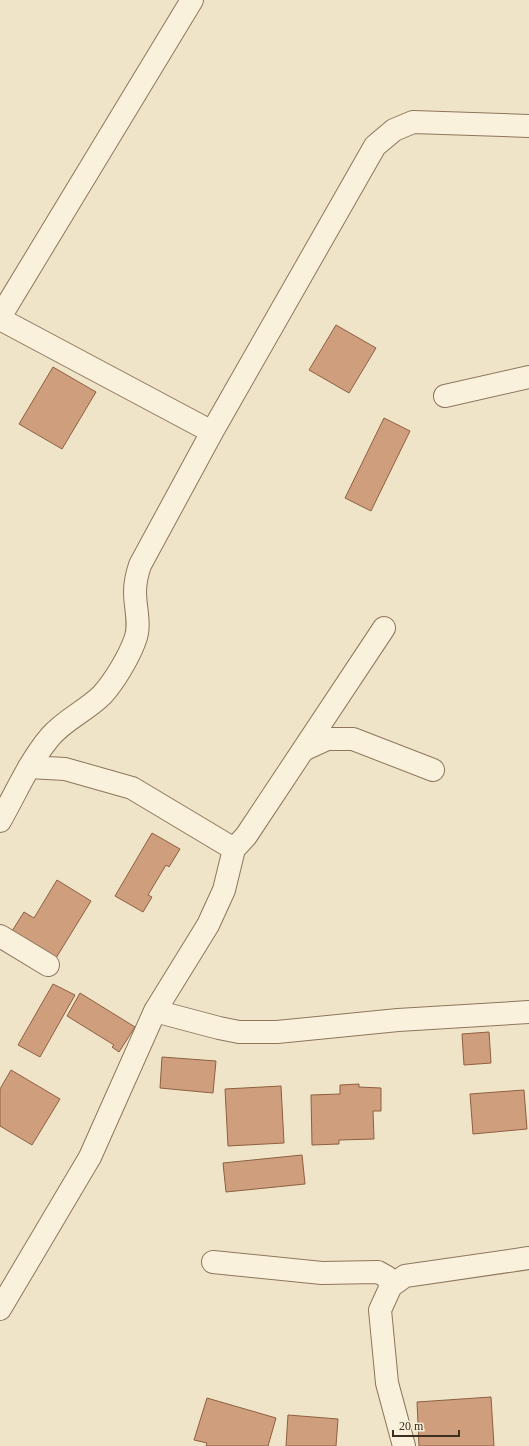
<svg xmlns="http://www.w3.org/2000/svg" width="529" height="1446" font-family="'Times New Roman',serif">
  <rect width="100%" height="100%" fill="#f0e4c8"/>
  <path fill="#cf9f7d" stroke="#8d5f41" d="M336,325L376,348L349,393L309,370Z
    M53,367L96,392L62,449L19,424Z
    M384,418L410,431L371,511L345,498Z
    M152,833L180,849L169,867L166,865L148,895L152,897L143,912L115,896Z
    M57,880L91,901L56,958L12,931L24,912L34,918Z
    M53,984L75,995L40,1057L18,1045Z
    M80,993L135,1027L119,1052L112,1047L114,1045L67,1016Z
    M489,1032L491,1063L464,1065L462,1034Z
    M162,1057L216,1061L213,1093L160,1088Z
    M11,1070L60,1099L32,1145L0,1126V1089Z
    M359,1084V1087L381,1088V1111H373L374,1139L339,1140V1144L312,1145L311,1095L340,1094V1085Z
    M281,1086L284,1143L228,1146L225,1089Z
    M524,1090L527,1129L473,1134L470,1094Z
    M302,1155L305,1184L226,1192L223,1163Z
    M491,1397L494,1446H419L417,1402Z
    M207,1398L276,1418L268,1446H206L207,1443L194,1440Z
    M288,1415L338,1419L336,1446H286Z"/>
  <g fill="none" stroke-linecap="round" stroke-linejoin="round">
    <g stroke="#8d765c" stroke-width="24">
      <path id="minor" d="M0,317L192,0
        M0,319L212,432
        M445,396L529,377
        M303,750L327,739H353L433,770
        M29,767L65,769L132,788L234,849
        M0,821C16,793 29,762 50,737C64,720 86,711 102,695C114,682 129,657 135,640C141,625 135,608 135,592C135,582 137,574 140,565L212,432L375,146L394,130L413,122L529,126
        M0,936L48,965
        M155,1011L219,1028L239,1032H277L398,1020L529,1012
        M213,1262L322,1273L378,1272L387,1277L391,1286
        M0,1309L90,1157L155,1011L208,925L224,890L234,849L246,836L384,628
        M404,1446L387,1383L380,1310L391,1286L405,1276L529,1258"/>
    </g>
    <use href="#minor" stroke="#faf1dc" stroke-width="22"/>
  </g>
  <path d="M393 1430v6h66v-6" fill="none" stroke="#3d2e20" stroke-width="2"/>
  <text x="399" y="1430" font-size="12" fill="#3d2e20" stroke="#f7eed8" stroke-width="3" paint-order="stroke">20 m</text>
</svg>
